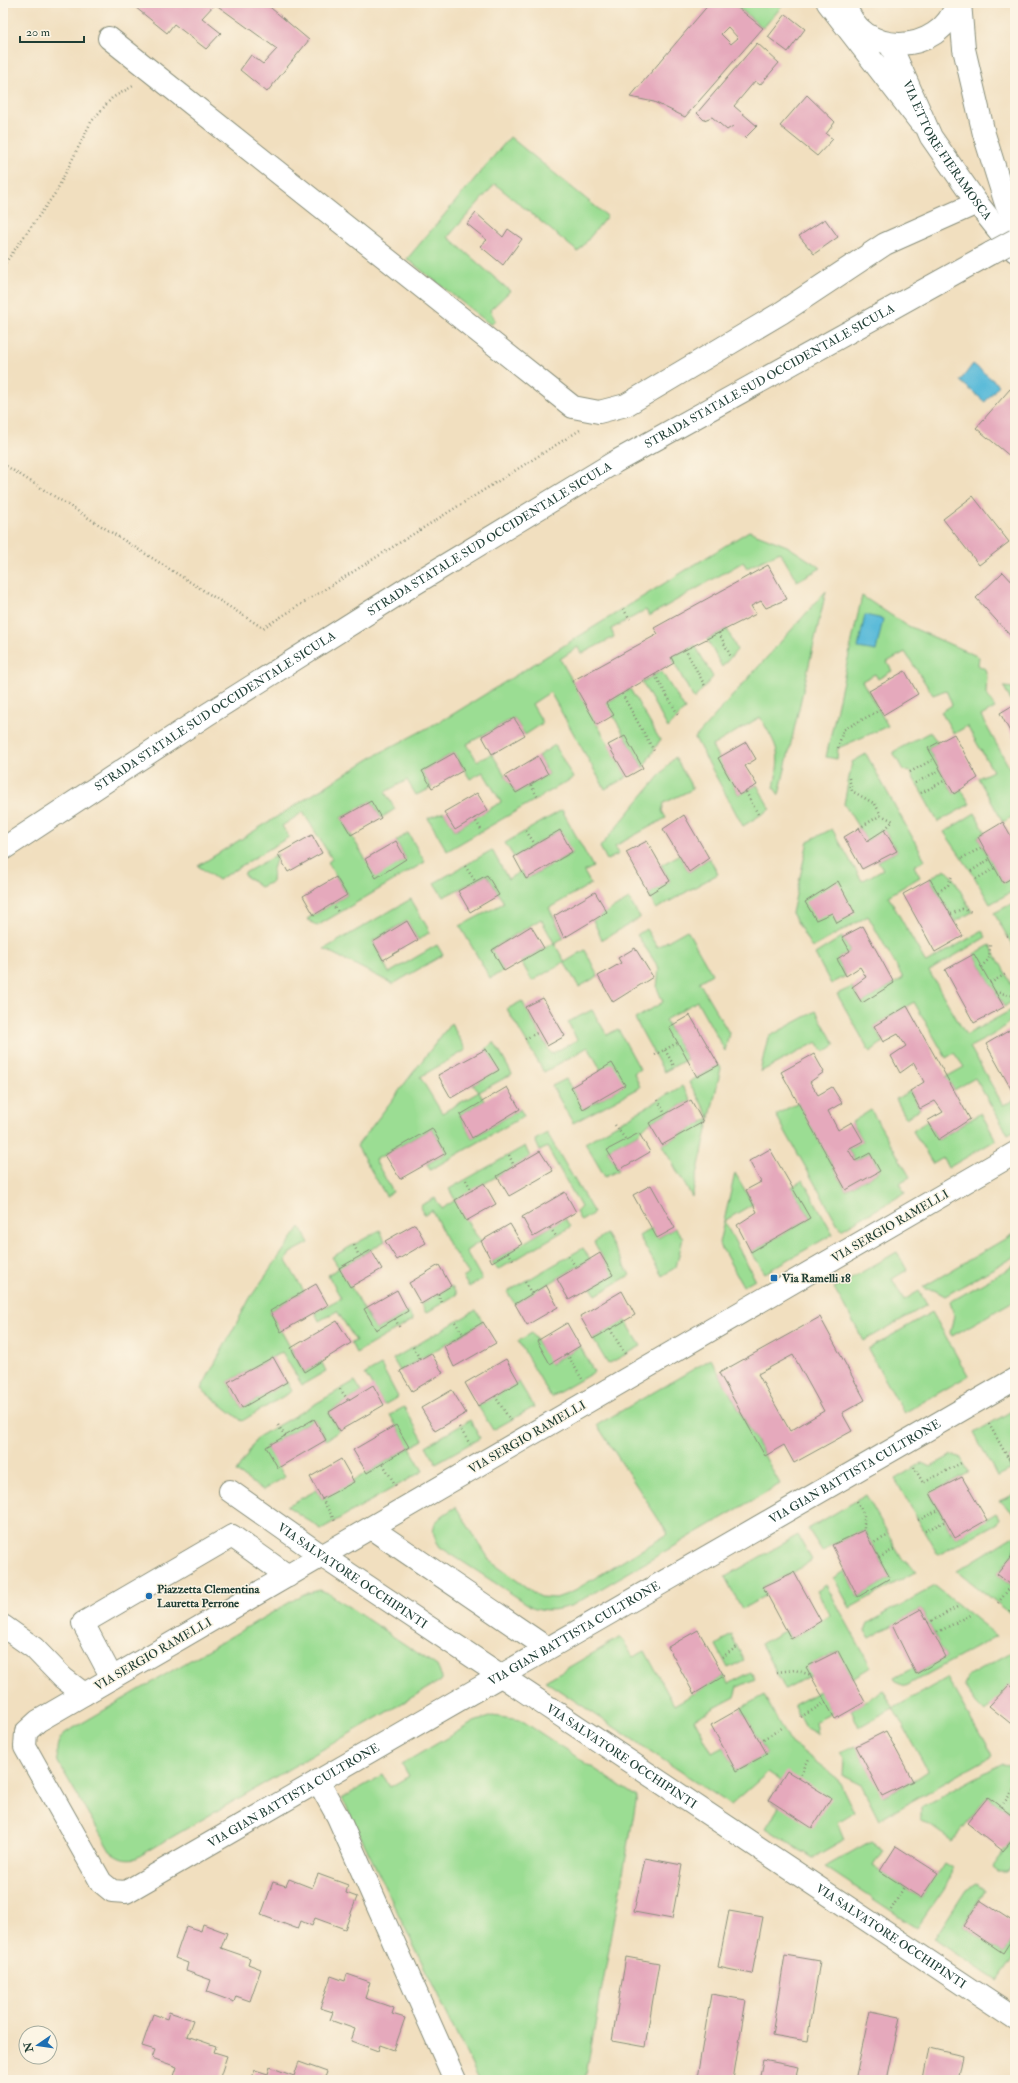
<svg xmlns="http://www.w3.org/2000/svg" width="1018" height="2083" font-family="'IM FELL Double Pica',serif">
  <rect width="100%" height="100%" fill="#fcf5e5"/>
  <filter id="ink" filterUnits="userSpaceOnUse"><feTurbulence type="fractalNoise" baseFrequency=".025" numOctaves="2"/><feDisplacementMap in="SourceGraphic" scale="8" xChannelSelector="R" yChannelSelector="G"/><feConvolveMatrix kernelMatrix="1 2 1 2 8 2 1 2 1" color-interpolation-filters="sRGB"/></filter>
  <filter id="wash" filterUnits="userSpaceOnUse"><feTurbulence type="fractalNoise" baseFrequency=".012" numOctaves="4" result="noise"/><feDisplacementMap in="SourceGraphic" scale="16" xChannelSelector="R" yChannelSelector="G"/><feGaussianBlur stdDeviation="0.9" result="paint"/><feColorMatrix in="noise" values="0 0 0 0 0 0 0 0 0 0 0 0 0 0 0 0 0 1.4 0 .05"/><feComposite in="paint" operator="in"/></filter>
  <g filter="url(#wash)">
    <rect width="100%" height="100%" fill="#f1dfbf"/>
    <path fill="#9bdd93" stroke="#5d8d64" d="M733,3H785L763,28Z
      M510,137L607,216L578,252L495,184L448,237L510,291L490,310L495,320L491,325L407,259Z
      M749,531L787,546L821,568L797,581L780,552L747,568L743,562L649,616L646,610L611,629L614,637L581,654L578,647L560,659L627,777L605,789L550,692L532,704L543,723L525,735L514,718L467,744L477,761L492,754L516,793L548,774L538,756L555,745L573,778L447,851L428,818L444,812L455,830L501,802L483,772L470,779L454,753L422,771L432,788L416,795L407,780L385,792L395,809L381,818L371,801L341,818L376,877L406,859L396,841L408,833L425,862L317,926L307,919L347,895L328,862L332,859L303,812L282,826L289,837L218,880L198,866L376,755L450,716Z
      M826,591L779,795L774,788C781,750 779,750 760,717L712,746L739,795L757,785L770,809L743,826L695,738Z
      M862,596L906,625L979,657L978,665L985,669L987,676L986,693L995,708L981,716L1009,767L1015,764V815L1003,822L978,778L993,771L967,726L954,734L941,712L952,705L946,690L933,695L905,652L887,662L892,671L878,679L875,674L862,681L888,726L838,748L837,759L826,757Z
      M727,629L737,650L722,667L707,639Z
      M695,645L713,677L694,699L671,657Z
      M661,671L685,709L668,728L642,682Z
      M1004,687L1015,688V704L1013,705Z
      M630,689L660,740L643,768L606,703Z
      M930,732L938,743L928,748L954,794L961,789L970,804L938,822L910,772L903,770L893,752Z
      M866,754L925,860L914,866L920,877L888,896L926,963L982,931L986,937L929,971L966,1035L1015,1008C1015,1027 984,1039 970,1047L1003,1105L1015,1100V1130L1008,1134L975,1078L954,1090L946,1077L964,1067L954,1053L946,1058L914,1002L874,1026L883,1042L870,1052L837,994L852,987L862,1003L903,978L868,916L812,948L792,913L808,841L832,829L862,881L883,869L878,861L897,851L884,830L867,841L844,804L852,762Z
      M675,757L693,789L664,803L662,811L666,818L615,846L619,854L607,860L600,847Z
      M562,810L593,867L584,872L591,884L549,908L564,938L554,943L565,962L585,950L598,976L579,987L564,962L532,981L521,961L554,943L541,919L492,949L504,971L490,978L460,926L504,903L487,875L443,897L434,883L492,850L508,879L521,871L526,879L572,853L560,830L514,857L505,843Z
      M975,813L985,832L978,837L1003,882L1011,878L1015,890L990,904L971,871L944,832Z
      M278,854L273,869L272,882L260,887L243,874Z
      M679,855L689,872L709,858L718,874L656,909L649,894L670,881L661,865Z
      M945,869L952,876L972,912L955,922L930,879Z
      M411,899L430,932L418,940L407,921L373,941L389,973L437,945L443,955L393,984L324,949Z
      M629,899L640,918L602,940L593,920Z
      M1015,902V950L994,913Z
      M646,929L657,947L687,930L712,974L699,982L729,1033L725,1051L697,1001L665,1020L687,1059L664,1072L635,1019L663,1002L657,988L659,968L637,935Z
      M842,937L850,951L837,959L846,976L831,984L815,954Z
      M990,945L1015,990V999L1004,1007L974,954Z
      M522,1001L551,1054L577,1040L568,1022L592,1010L607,1035L618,1029L640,1069L634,1073L640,1087L573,1123L552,1086L566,1079L584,1109L624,1085L601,1070L588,1047L544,1072L507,1009Z
      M816,1011L835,1045L824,1052L817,1042L760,1072L768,1037Z
      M451,1023L466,1050L420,1077L442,1113L479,1092L473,1085L498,1070L486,1049L494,1042L512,1074L479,1092L484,1101L460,1115L472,1138L520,1109L524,1116L430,1170L427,1164L446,1153L432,1128L375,1160L393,1192L386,1196L357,1146Z
      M719,1065L721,1068L692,1197L662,1145L710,1118L689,1082Z
      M682,1086L691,1100L649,1123L639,1133L607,1150L619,1170L605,1177L585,1143Z
      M910,1091L920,1109L906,1118L896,1099Z
      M798,1102L846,1190L880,1171L870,1153L855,1161L848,1149L863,1141L852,1122L871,1110L910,1177L899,1183L905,1193L841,1230L776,1115Z
      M981,1113L996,1140L948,1168L943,1158L933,1164L913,1131L927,1121L938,1140Z
      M547,1133L594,1213L581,1221L576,1212L581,1207L547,1147L540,1151L535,1140Z
      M525,1146L530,1157L456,1200L473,1231L481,1241L466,1251L482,1279L469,1287L463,1278L469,1274L449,1245L432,1210L425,1215L420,1206L435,1198L442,1209L455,1200L449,1189Z
      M735,1173L753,1204L724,1221L755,1279L743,1286L719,1243Z
      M803,1180L833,1234L765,1273L751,1252L810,1218L792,1187Z
      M565,1218L570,1227L498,1270L492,1262Z
      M300,1227L309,1243L290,1253L286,1261L304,1291L270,1311L304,1372L321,1361L326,1371L302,1385L282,1352L228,1382L242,1408L287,1382L292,1391L242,1421L201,1389L250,1298Z
      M652,1228L658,1238L675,1228L683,1238L676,1267L662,1276L639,1236Z
      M380,1230L385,1241L340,1268L376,1330L408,1311L413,1320L356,1353L351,1343L356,1341L337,1311L319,1321L315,1312L341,1298L328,1275L339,1268L332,1257Z
      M1015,1233V1256L945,1296L934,1290L925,1289L923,1287Z
      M606,1234L630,1275L596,1295L591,1288L612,1275L594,1242Z
      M583,1248L590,1259L515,1304L507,1292Z
      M897,1252L907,1270L892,1279L904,1300L919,1291L927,1305L864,1341L834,1288Z
      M1015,1265V1300L952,1336L950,1333L954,1315L950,1302Z
      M451,1286L457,1294L426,1313L421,1304Z
      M476,1310L483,1322L400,1371L393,1359Z
      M932,1312L968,1376L904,1413L868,1349Z
      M625,1320L641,1346L608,1364L593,1339Z
      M532,1333L551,1364L580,1346L594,1372L551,1397L518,1341Z
      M711,1359L780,1484L573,1605C558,1610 548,1612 532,1607L440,1547C425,1525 438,1518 456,1507L491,1562L540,1597L556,1598L570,1593L668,1534L597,1425Z
      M381,1365L398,1397L384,1405L365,1374Z
      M355,1381L362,1392L329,1412L339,1431L326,1440L314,1419L266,1447L285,1477L263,1490L236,1472L258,1437Z
      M519,1382L534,1407L493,1430L478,1406Z
      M404,1407L423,1440L410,1448L423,1471L321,1529L287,1506L317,1490L322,1499L409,1448L390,1415Z
      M1015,1409V1455L1008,1458L1013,1468L997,1476L974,1433Z
      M470,1420L480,1438L436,1463L426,1446Z
      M952,1455L960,1457L969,1472L930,1494L955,1538L996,1513L999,1518L997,1523L938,1555L895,1479L922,1463L930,1467Z
      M1015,1494V1514L999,1501Z
      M866,1495L903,1560L917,1571L850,1608L834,1578L845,1571L858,1597L890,1578L864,1530L832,1545L823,1552L808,1529Z
      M798,1535L812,1560L794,1572L763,1587L767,1595L742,1609L725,1577Z
      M1015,1535V1552L997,1574L1015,1588V1617L957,1571Z
      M826,1585L871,1667L852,1678L837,1651L807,1667L811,1675L785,1689L761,1644L786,1630L791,1639L830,1615L817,1591Z
      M935,1586L997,1636L906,1686L897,1683L894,1678L913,1668L916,1674L946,1657L921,1609L870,1638L865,1631L868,1623Z
      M320,1590L328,1593L437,1666L442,1677L440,1681L136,1858C125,1860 119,1858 110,1851L58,1762C56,1749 56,1742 65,1733L304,1594Z
      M731,1635L744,1660L728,1668L716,1645Z
      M621,1637L633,1657L645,1651L674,1705L724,1676L728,1684L751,1672L755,1679L738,1687L735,1697L694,1719L712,1753L723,1747L736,1771L767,1754L741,1708L764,1695L788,1740L838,1779L854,1812L838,1822L845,1839L812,1858L766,1828L779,1807L769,1800L781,1781L768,1772L731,1805L545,1681Z
      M1015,1650V1688L1010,1684L985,1712L977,1704L964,1686L967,1677Z
      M947,1678L992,1756L879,1820L861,1785L843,1776L844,1759L840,1753L856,1746L883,1796L913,1781L928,1771L893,1708L859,1727L851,1710L883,1690L894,1708Z
      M820,1691L832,1713L815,1722L817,1734L806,1728L794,1705Z
      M492,1716L521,1720L637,1797L585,2080H479L342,1798L383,1775L390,1787L409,1776L402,1764L474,1722Z
      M1003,1763L1015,1765V1818L988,1797L952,1841L921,1819V1807Z
      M1015,1837V1862L1007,1872H997L992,1868Z
      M871,1841L883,1850L873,1866L921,1898L944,1863L952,1868L950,1880L917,1928L825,1867Z
      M976,1884L985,1890L963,1926L1003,1953L1015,1934V1955L997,1981L934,1939L966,1890Z"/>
    <path fill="#5bbbd9" stroke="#3d7c86" d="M973,364L999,385L985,402L960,381Z
      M865,615L883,619L876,651L858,648Z"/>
    <g id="blocks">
      <path fill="#e5a9bc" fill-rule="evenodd" d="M139,3H265L309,40L267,92L240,70L251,55L263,64L277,49L215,4L202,18L221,33L206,49L174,24L167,33L135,7Z
        M710,3H732L763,28L685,117L654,102L630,97ZM728,27L738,38L731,44L721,34Z
        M786,14L805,29L788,52L768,37Z
        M757,43L779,63L760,85L755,81L734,106L757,126L745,138L733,126L727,130L712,117L704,120L697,113Z
        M807,95L835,122L826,134L833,139L817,156L780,126Z
        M476,213L503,237L508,229L522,239L503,265L480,246L487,240L467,224Z
        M825,219L838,237L814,254L799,236Z
        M1010,389L1015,393V451L1011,457L976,428Z
        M973,496L1009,542L979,565L943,519Z
        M768,565L787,599L766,608L761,601L751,606L756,614L671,657L674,663L606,703L614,715L597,725L572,681L658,634L654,628Z
        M1003,572L1015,585V641L976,598Z
        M905,671L918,694L883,715L869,691Z
        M1015,704V741L1000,713Z
        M514,718L525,735L492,754L482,736Z
        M954,734L978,778L954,794L928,748Z
        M625,736L643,768L627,777L608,745Z
        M746,742L756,759L745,766L757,785L739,795L718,758Z
        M454,753L464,770L432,788L422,771Z
        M538,756L548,774L516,793L505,776Z
        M477,793L488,810L455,830L444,812Z
        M371,801L381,818L351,835L341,818Z
        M684,815L709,858L689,872L663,829Z
        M1003,822L1015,843V876L1003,883L978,837Z
        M859,828L867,841L884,830L897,851L862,869L844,837Z
        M560,830L572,852L526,879L514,857Z
        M312,835L322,853L288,872L278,854Z
        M396,841L406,859L376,878L365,859Z
        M647,841L670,881L649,894L626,852Z
        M487,875L499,895L470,912L458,891Z
        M336,877L347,895L314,915L303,896Z
        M930,879L963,936L935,952L903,894Z
        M838,881L855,913L837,923L832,913L816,920L805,902Z
        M595,892L607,912L564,938L554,916Z
        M407,921L418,940L383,960L373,942Z
        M531,926L544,948L504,971L492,950Z
        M863,926L894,983L862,1003L852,987L866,977L860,967L846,976L837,959L850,951L842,937Z
        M635,948L653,977L613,1002L598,976L621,963L618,958Z
        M974,954L1004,1007L974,1023L945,970Z
        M543,998L565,1036L547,1046L525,1007Z
        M907,1006L970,1119L938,1140L927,1121L943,1112L935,1101L920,1109L910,1091L924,1082L914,1063L900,1073L891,1056L906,1046L898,1034L883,1042L874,1026Z
        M690,1015L719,1065L697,1077L669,1027Z
        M1015,1027V1096L986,1044Z
        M486,1049L499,1070L451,1098L438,1075Z
        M814,1054L824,1072L810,1082L818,1095L832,1087L842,1103L828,1111L838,1130L852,1122L863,1141L848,1149L855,1161L870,1153L880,1171L846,1190L781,1072Z
        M612,1063L625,1085L583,1109L571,1087Z
        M507,1087L520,1109L472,1138L460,1115Z
        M691,1100L703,1122L662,1145L649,1123Z
        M432,1128L446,1153L400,1179L385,1155Z
        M639,1133L650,1152L619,1170L607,1150Z
        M770,1149L810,1218L751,1252L737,1225L757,1212L746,1190L761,1182L749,1161Z
        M540,1151L553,1171L509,1196L497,1176Z
        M484,1183L496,1204L466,1221L455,1200Z
        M651,1185L675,1228L657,1238L633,1195Z
        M565,1192L576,1212L533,1237L522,1217Z
        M415,1224L426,1243L397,1260L385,1241Z
        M510,1224L522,1244L492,1262L481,1241Z
        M371,1250L382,1269L350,1287L339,1268Z
        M600,1253L613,1275L569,1300L557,1279Z
        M439,1265L451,1286L421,1304L409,1283Z
        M316,1284L328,1305L281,1332L270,1311Z
        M546,1285L558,1307L527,1325L515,1304Z
        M397,1290L408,1311L376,1330L364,1309Z
        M622,1291L635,1315L593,1339L580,1316Z
        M820,1317L865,1400L842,1413L852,1431L794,1463L784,1445L765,1456L719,1373ZM793,1355L824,1411L790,1431L758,1374Z
        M337,1321L351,1343L304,1372L291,1348Z
        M483,1322L496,1343L454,1367L444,1346Z
        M567,1323L580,1346L550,1364L537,1341Z
        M431,1353L443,1373L412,1391L400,1371Z
        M273,1357L287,1382L242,1408L228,1382Z
        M506,1359L519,1382L478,1406L465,1383Z
        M373,1385L384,1405L339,1431L329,1412Z
        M452,1390L466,1413L435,1431L421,1408Z
        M314,1419L326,1440L278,1468L266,1447Z
        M396,1425L409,1447L367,1473L353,1450Z
        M1015,1455V1472L1008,1458Z
        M341,1459L354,1482L322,1499L310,1477Z
        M962,1477L987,1520L955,1538L930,1493Z
        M864,1530L890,1578L858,1597L832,1545Z
        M1015,1552V1588L997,1574Z
        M794,1572L821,1621L791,1639L763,1587Z
        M921,1609L946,1657L916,1674L892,1625Z
        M698,1630L724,1676L694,1694L668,1647Z
        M838,1651L865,1702L835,1719L806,1667Z
        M1010,1684L1015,1688V1727L989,1706Z
        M741,1708L767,1754L736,1771L711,1725Z
        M886,1731L913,1781L882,1796L856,1746Z
        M787,1771L831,1798L812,1828L769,1800Z
        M988,1797L1015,1818V1837L1003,1851L967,1823Z
        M896,1846L938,1873L921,1898L880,1871Z
        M645,1858L682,1865L672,1919L634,1912Z
        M318,1874L348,1885L346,1893L357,1897L345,1929L315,1918L312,1926L301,1921L298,1929L261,1915L273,1882L286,1886L289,1879L312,1888Z
        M980,1900L1015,1923V1934L1003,1953L963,1926Z
        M729,1911L763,1917L752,1974L718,1967Z
        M203,1924L227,1933L221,1948L250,1958L248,1964L261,1969L250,2001L236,1996L234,2002L207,1992L211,1980L186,1971L188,1963L175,1958L186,1926L201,1931Z
        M785,1955L820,1961L807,2041L772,2035Z
        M626,1957L659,1963L645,2047L612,2041Z
        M347,1974L370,1982L365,1998L394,2008L392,2014L405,2018L394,2050L380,2045L378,2051L351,2041L355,2029L330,2020L333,2012L320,2008L331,1976L345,1981Z
        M711,1994L746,2000L733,2080L697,2078Z
        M870,2011L900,2017L887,2080H855Z
        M169,2012L193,2020L187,2036L216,2046L214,2052L227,2056L219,2080L173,2079L177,2067L152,2058L155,2050L142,2046L153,2014L167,2019Z
        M929,2048L963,2056L958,2080H923Z
        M763,2060L799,2067L796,2080H759Z
        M299,2062L327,2072L324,2080H251L255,2070L268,2074L270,2067L294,2076Z"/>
    </g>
  </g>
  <g filter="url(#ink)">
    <use href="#blocks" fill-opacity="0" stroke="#888e7a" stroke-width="1"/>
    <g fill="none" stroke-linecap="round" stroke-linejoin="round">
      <g stroke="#888e7a" stroke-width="24">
        <g id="minor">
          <path d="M828,3L920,122"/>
          <path d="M109,38L573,407L599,412L626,405L781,313L885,244L977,203"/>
          <path id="s1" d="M1015,1153L38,1721L26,1732L25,1747L101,1882L112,1891L126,1892L1015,1379"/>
          <path id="s2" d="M230,1491L322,1556L1015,2019"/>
          <path d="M371,1528L547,1648"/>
          <path d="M3,1626L34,1648L63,1678L84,1694"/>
          <path d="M112,1678L83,1623L232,1536L288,1576"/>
          <path d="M318,1781L338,1817L455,2080"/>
        </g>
      </g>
      <g stroke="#888e7a" stroke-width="24">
        <g id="major">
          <path d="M845,3C859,58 940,57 957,3"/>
          <path d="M960,3L964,49L984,134L1006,204L1015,219"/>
          <path id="s3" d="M890,44L931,137L977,203L1015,251"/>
          <path id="s4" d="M3,849L208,714L411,586L615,462L991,253"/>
        </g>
      </g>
      <path stroke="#888e7a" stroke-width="2.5" stroke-dasharray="1 3" stroke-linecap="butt" d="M3,266L56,192L91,122L112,98L135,85
        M3,464L263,628L580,430
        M623,609L630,619
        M719,633L731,657
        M685,649L705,686
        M655,675L679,716
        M622,694L654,751
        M838,748L843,730L880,710
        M910,772L934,759
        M849,778L852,791L875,804L881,815L893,821L884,830
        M915,783L940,770
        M531,785L538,798
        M746,792L759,816
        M921,793L946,780
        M474,818L482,831
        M859,828L881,815
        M526,831L535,844
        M962,858L983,847
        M465,866L475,881
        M971,871L990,859
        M976,879L995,868
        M938,892L948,885L952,876
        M332,904L339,913
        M951,914L962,909L972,912
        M1007,936L1015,933
        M981,967L989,959L990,945
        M990,983L1006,974
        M995,992L1015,996
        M525,1039L539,1032
        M665,1050L674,1066
        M655,1055L677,1043
        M658,1100L665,1114
        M615,1125L626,1140
        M509,1155L514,1166
        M466,1180L472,1191
        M550,1228L556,1236
        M354,1245L359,1256
        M508,1252L514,1261
        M568,1256L576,1267
        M525,1282L532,1294
        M438,1294L442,1303
        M395,1319L400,1328
        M455,1322L463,1334
        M610,1329L625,1354
        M413,1347L420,1359
        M567,1354L582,1379
        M340,1389L348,1400
        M495,1396L510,1420
        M989,1424L1008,1458
        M278,1425L285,1436
        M459,1427L470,1444
        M383,1464L396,1486
        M914,1467L923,1483L963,1462
        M322,1499L335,1521
        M857,1501L864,1515V1530
        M918,1520L939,1510
        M925,1531L946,1521
        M871,1544L889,1535
        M879,1558L896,1548
        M998,1603L1012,1585
        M1009,1612L1015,1604
        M928,1623L959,1606
        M934,1634L971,1615
        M722,1657L737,1647
        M777,1672L795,1670L811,1675
        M801,1717L826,1702
        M760,1741L782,1728
        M799,1778L810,1757
        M1001,1807L1015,1788
        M1012,1816L1015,1812
        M891,1910L904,1887"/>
      <use href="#minor" stroke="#fff" stroke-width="22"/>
      <use href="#major" stroke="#fff" stroke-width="22"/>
      <g stroke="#888e7a" stroke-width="24" stroke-linecap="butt">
        <path id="major-bridge" d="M991,253L1015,240"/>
      </g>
      <use href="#major-bridge" stroke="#fff" stroke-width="22"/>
    </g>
  </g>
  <g fill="#1f6fb2" stroke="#fcf5e5" stroke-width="1.5">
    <rect x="770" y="1274" width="8" height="8" rx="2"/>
    <circle cx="149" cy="1596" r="4"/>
  </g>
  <g text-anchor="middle" stroke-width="3" stroke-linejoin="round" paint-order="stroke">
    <g font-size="12" fill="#1f3d34" stroke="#fcf5e5">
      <text dy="4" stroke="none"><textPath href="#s3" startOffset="121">VIA ETTORE FIERAMOSCA</textPath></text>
      <text dy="4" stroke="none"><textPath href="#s4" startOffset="901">STRADA STATALE SUD OCCIDENTALE SICULA</textPath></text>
      <text dy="4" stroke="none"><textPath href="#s4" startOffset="577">STRADA STATALE SUD OCCIDENTALE SICULA</textPath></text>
      <text dy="4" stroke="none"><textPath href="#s4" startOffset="253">STRADA STATALE SUD OCCIDENTALE SICULA</textPath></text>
      <text transform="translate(890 1226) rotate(-30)" y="4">VIA SERGIO RAMELLI</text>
      <text transform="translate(527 1437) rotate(-30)" y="4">VIA SERGIO RAMELLI</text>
      <text dy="4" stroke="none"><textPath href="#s1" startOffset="2186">VIA GIAN BATTISTA CULTRONE</textPath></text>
      <text dy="4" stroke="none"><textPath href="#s2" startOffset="149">VIA SALVATORE OCCHIPINTI</textPath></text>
      <text dy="4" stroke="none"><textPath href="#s1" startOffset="1862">VIA GIAN BATTISTA CULTRONE</textPath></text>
      <text transform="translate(153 1654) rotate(-30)" y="4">VIA SERGIO RAMELLI</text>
      <text dy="4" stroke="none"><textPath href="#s2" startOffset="473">VIA SALVATORE OCCHIPINTI</textPath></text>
      <text dy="4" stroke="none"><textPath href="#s1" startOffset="1538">VIA GIAN BATTISTA CULTRONE</textPath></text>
      <text dy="4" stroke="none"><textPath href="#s2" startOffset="797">VIA SALVATORE OCCHIPINTI</textPath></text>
    </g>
    <g font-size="12" font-weight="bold" fill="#1f3d34" stroke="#fcf5e5" text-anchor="start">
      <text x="782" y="1282">Via Ramelli 18</text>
      <text x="157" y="1593">Piazzetta Clementina<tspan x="157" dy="14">Lauretta Perrone</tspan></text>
    </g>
  </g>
  <rect width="1018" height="2083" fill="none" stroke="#fcf5e5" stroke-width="16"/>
  <g transform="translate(38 2045) rotate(257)"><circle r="19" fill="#fcf5e5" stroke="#a4ab9e"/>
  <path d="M0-3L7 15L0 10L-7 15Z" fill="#1f6fb2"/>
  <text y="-6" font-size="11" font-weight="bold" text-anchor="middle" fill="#1f3d34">N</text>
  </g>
  <path d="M20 36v6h64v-6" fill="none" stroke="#1f3d34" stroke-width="2"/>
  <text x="26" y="36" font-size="12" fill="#1f3d34" stroke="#fcf5e5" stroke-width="3" paint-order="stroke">20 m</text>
</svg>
